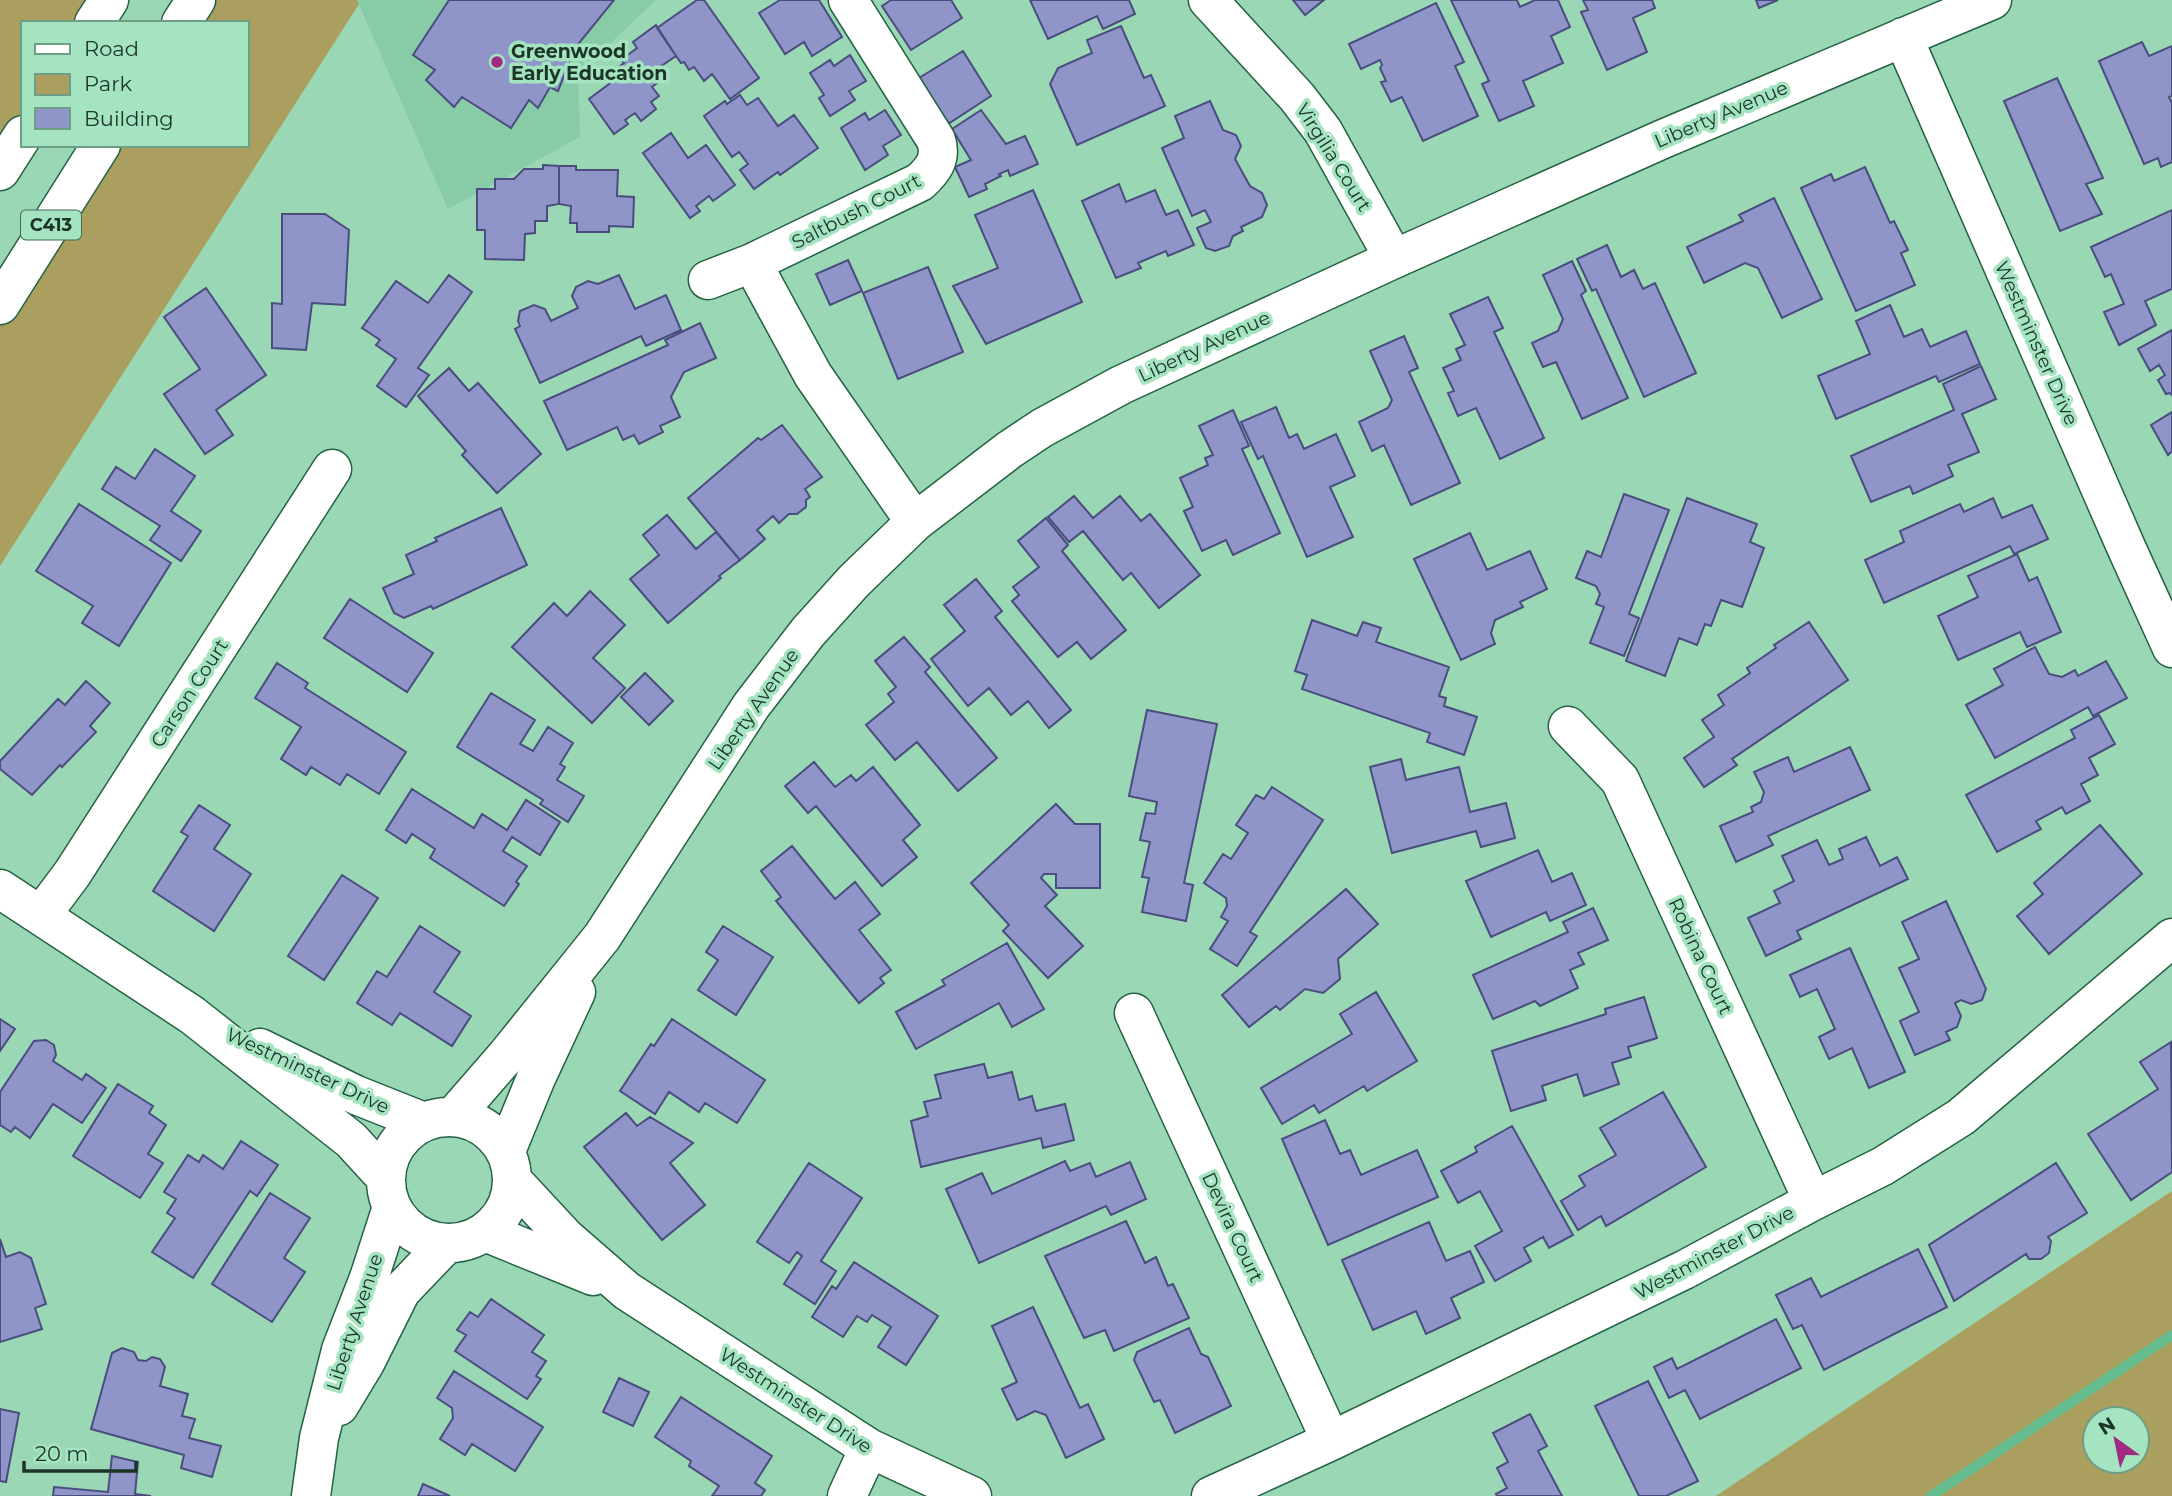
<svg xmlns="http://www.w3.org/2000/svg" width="2172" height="1496" font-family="Montserrat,sans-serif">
  <rect width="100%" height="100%" fill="#99d7b5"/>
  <path fill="#87cca7" d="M357,0H656L578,74L580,137L448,209Z"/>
  <path fill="#aa9f5e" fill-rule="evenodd" d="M0,0H109L94,23H23V135L0,171Z
    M198,0H357L359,4L0,566V306L104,145H247V23H183Z
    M2172,1191V1496H1716ZM2137,1419V1461H2095V1419Z"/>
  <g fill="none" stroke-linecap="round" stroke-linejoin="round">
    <path stroke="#65bd90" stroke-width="10" d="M1931,1496L2172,1335"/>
  </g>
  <path fill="#8f94c9" stroke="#4a4d7d" stroke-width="2" d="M449,0H614L575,48L558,91L550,87L538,108L529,100L511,128L462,97L454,107L426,80L435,70L413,55Z
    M697,0H704L759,78L730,99L712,74L704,81L694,67L689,70L684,62L681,63L657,28Z
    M780,0H819L842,37L812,56L804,42L785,54L759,13Z
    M891,0H951L962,18L911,50L882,6Z
    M1030,0H1129L1135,14L1103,29L1097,16L1048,39Z
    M1293,0H1324L1305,15Z
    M1451,0H1517L1520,7L1535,0H1558L1570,27L1551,36L1563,63L1523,81L1534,106L1499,121L1482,84L1489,81Z
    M1583,0H1652L1655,8L1633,18L1647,52L1607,70L1581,12L1588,10Z
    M1756,0H1778L1759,8Z
    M1436,3L1464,62L1455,66L1478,116L1423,141L1402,97L1391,102L1381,82L1386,81L1380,68L1382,65L1380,60L1361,69L1349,44Z
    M656,25L676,56L657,69L664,78L652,87L659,96L651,102L656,109L641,121L635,113L625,120L628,124L614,134L589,99L617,78L612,72L624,63L621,60L637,48L633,42Z
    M1121,26L1144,78L1151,75L1165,106L1077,145L1050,84L1058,68L1092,53L1087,40Z
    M2142,42L2149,56L2172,46V96L2169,97L2172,103V162L2161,167L2158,158L2144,164L2099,61Z
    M963,51L991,96L948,124L919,78Z
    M850,55L866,81L849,91L855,100L830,116L819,98L824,95L810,73L830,60L834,66Z
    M2057,78L2103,178L2086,184L2102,214L2060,231L2004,101Z
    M740,95L747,105L758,98L778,126L794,115L818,148L780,175L778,172L754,189L740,170L748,164L739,152L732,157L704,116L725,101L727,104Z
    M1210,101L1223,130L1236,135L1241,146L1235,159L1250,186L1262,193L1267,205L1262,217L1241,227L1243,231L1233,236L1229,246L1215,251L1206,248L1197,228L1211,222L1205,210L1192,216L1162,148L1184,138L1175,116Z
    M885,110L901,135L883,146L888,155L865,170L841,128L865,113L869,120Z
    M981,110L1006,144L1025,136L1038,164L1010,176L1008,170L999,174L1001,176L985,184L987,189L969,197L955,167L971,160L952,129Z
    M671,133L688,158L706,145L735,185L713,201L709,196L696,206L700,211L690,218L643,153Z
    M543,165L559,166V204L547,206V221H535V233L525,234L524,260L485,259V230H477V189H495V179H514L524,169H543Z
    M559,166H576V170H618L617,196L634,197L633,227L609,226V232H577V223H570L571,206L559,204Z
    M1865,167L1890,223L1894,221L1908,250L1901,253L1915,285L1856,311L1801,188L1831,174L1834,181Z
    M1119,184L1126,202L1155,190L1166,215L1178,210L1194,245L1168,256L1166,251L1138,263L1141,268L1116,278L1082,201Z
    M1033,190L1082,302L986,344L953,286L998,268L975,215Z
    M1774,198L1822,299L1782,318L1758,268L1745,263L1704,283L1687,247L1743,221L1739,215Z
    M2172,210V289L2145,301L2156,325L2119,345L2104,312L2124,304L2111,274L2105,277L2091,247Z
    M282,214H325L349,230L345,305L312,303L306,350L272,348V303L282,304Z
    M1607,245L1621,277L1634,270L1643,289L1655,283L1696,373L1644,397L1596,289L1592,291L1577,259Z
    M848,260L862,291L830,305L816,274Z
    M1572,261L1586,291L1581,295L1628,398L1582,419L1556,362L1543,367L1532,343L1558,331L1563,319L1543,275Z
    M928,267L963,352L898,379L863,293Z
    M449,275L472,292L418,368L429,375L406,407L377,386L396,359L376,345L380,340L362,328L396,281L428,303Z
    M619,275L635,309L666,295L681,330L646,346L641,336L540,383L515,329L520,326L518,321L520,311L534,305L545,309L551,321L578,308L572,296L576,287L588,281L598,284Z
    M206,288L266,375L216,410L233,435L205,454L164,394L200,369L164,317Z
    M1488,297L1503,328L1494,332L1544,438L1500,459L1476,408L1458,416L1448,393L1454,391L1443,368L1461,360L1456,349L1465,345L1450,314Z
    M1890,305L1904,337L1922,329L1930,347L1966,331L1980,364L1939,382L1936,376L1836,419L1818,376L1870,354L1856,321Z
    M700,323L716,358L684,372L671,397L680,417L660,426L663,432L639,444L634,435L623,440L617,427L567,450L544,401L668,345L665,340Z
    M2172,330V395L2170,393L2166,394L2158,380L2165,375L2159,365L2150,371L2138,349Z
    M1404,336L1418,368L1409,372L1460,483L1411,505L1384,445L1372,451L1359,422L1388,408L1392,400L1370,351Z
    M1981,366L1996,399L1962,414L1979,452L1948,465L1953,476L1913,494L1910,486L1871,502L1851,456L1954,410L1943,384Z
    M449,368L469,391L478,383L541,454L497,493L462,455L466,451L418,396Z
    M1276,407L1289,438L1297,434L1304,449L1336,434L1355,476L1330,487L1353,537L1307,557L1263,456L1258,459L1241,422Z
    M1233,410L1249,446L1242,449L1280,533L1233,555L1226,540L1202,551L1184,511L1193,507L1180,478L1208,465L1205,458L1213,455L1199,426Z
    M2172,412V451L2168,455L2151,425Z
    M782,425L822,477L805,489L810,497L806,500V507L797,514H789L779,523L773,516L757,530L765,539L740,560L688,498L758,438L761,440Z
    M155,449L195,476L171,511L201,531L181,561L150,540L160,526L102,489L116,467L135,479Z
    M1624,494L1669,510L1629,614L1639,618L1624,656L1590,643L1604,607L1596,604L1600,594L1596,586L1576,578L1587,551L1601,557Z
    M1074,496L1093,518L1120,496L1141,521L1150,514L1200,575L1159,608L1131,573L1123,580L1083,531L1069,542L1048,517Z
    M1687,498L1757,524L1750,542L1764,548L1742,607L1721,600L1711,626L1705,624L1697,645L1679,638L1665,676L1626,661Z
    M1993,498L2002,518L2032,505L2048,539L2014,554L2010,546L1884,603L1865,560L1904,542L1900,531L1960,504L1964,512Z
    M79,504L171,563L119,646L82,623L93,606L36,571Z
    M501,508L527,565L433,609L431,606L404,618L394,613L383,588L414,574L406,555L437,541L435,538Z
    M667,515L696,549L716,532L740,560L719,576L721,578L668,623L630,579L659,555L643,535Z
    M1046,518L1068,545L1062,551L1126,630L1091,659L1077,642L1058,657L1012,601L1019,595L1013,587L1039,567L1018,541Z
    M1470,533L1487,570L1530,551L1547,589L1520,602L1523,607L1495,620L1491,633L1495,644L1461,660L1414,559Z
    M2017,554L2029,581L2037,577L2061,632L2027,647L2020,632L1958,660L1938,616L1978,597L1968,576Z
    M976,579L1002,611L995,617L1071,710L1049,728L1028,701L1011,715L989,688L968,706L931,659L965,631L944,605Z
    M590,591L625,625L593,658L625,688L592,723L512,647L554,603L567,616Z
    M350,599L433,653L407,692L324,638Z
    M1312,620L1357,636L1363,622L1381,628L1376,642L1449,667L1439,696L1446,698L1444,706L1477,717L1464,755L1427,742L1430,733L1302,689L1307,675L1295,671Z
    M1809,622L1848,680L1732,759L1737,765L1704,787L1684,758L1714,737L1702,720L1724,705L1718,695L1750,673L1747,668L1776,648L1774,645Z
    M904,637L930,667L925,672L997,758L958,791L917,742L895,760L866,725L894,702L888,694L896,687L875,661Z
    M2035,647L2049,674L2062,677L2075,670L2078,676L2106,661L2127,698L2093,716L2088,707L1995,758L1966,705L2003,685L1994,669Z
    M277,663L308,683L305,688L406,752L379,794L347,774L340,785L311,767L306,775L281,759L301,727L255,698Z
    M645,673L673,701L649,725L621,697Z
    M86,681L110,703L90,726L96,732L62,767L60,765L32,795L0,769V761L58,699L65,705Z
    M491,693L535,720L520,744L533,751L548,727L573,743L560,764L565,767L557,780L584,796L568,822L540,804L543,800L457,747Z
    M1147,710L1217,724L1184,883L1193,885L1186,921L1142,912L1149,878L1142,877L1150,842L1140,840L1146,813L1155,814L1157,802L1129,796Z
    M2099,715L2115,744L2089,758L2098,775L2081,784L2090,801L2066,814L2062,807L2036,821L2041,829L1997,852L1966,795L2075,738L2071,730Z
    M1850,747L1870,790L1768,836L1773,845L1736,862L1720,826L1753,812L1751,807L1761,802L1764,792L1754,772L1788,757L1794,772Z
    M1401,759L1406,780L1459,767L1470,812L1506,803L1515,838L1481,847L1476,831L1392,853L1370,767Z
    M814,762L835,787L851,775L856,781L873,767L920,825L903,840L917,857L882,886L816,806L808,813L785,786Z
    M1272,787L1323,820L1250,932L1257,936L1237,966L1210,949L1228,921L1221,917L1227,906L1226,898L1204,883L1223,854L1231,859L1248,833L1236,825L1256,795L1264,799Z
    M412,789L474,828L482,814L507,830L526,800L560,822L540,855L512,837L503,851L527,866L516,882L519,884L504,906L430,858L435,849L412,834L406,843L386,830Z
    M1056,804L1075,824H1100V888H1056V874H1044L1041,878L1057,895L1045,906L1083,946L1048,978L1003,931L1009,925L971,883Z
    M199,805L230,825L214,849L251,874L214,931L153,891L188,836L181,832Z
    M2100,825L2142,874L2049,954L2017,916L2043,894L2034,883Z
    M1866,837L1880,866L1897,857L1908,879L1797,931L1801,939L1766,956L1748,918L1780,903L1774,891L1794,881L1782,856L1817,840L1829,865L1843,859L1839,849Z
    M792,846L835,899L855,882L880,914L859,930L891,970L880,978L884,983L859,1003L776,901L781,897L761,871Z
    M1538,850L1552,882L1572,873L1586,905L1550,921L1546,912L1491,937L1466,881Z
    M342,875L378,898L324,980L288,956Z
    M1346,889L1378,924L1338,959L1340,979L1323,993L1305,989L1280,1010L1276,1006L1249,1027L1222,995Z
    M1946,901L1986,989L1982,1000L1971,1004L1961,1000L1955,1003L1961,1016L1957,1027L1946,1032L1950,1040L1915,1055L1900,1021L1919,1012L1899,968L1919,959L1902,922Z
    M1593,908L1608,940L1578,953L1584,964L1570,970L1578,988L1540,1006L1535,1001L1493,1019L1473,975L1568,932L1563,922Z
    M420,926L460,952L434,992L471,1016L452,1046L400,1013L392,1025L357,1003L377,971L387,977Z
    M723,926L773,957L736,1015L698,990L718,960L706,952Z
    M1007,943L1044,1009L1012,1027L999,1003L916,1049L896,1012L945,985L942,980Z
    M1850,948L1905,1072L1869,1088L1852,1048L1829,1059L1819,1037L1835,1029L1817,989L1800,997L1790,975Z
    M1376,992L1417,1061L1367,1091L1364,1086L1319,1113L1314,1105L1282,1124L1261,1088L1352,1034L1340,1014Z
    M1644,997L1657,1038L1628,1047L1631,1057L1612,1063L1619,1084L1584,1096L1577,1074L1542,1086L1546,1100L1511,1111L1492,1051L1606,1014L1605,1009Z
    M0,1019L15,1029L0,1051Z
    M672,1019L765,1080L737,1123L705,1103L699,1112L669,1092L655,1114L620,1091L651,1044L654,1046Z
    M46,1040L54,1045L56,1055L53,1061L82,1080L86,1074L106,1088L82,1123L53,1104L30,1138L15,1127L11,1132L0,1125V1092L34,1041Z
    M2171,1042L2172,1172L2131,1200L2088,1134L2158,1089L2140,1062Z
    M984,1064L988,1078L1012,1072L1019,1100L1032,1096L1036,1111L1065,1104L1074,1140L1043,1148L1041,1138L921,1167L911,1121L928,1116L924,1102L941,1098L935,1075Z
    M118,1084L153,1106L149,1113L166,1125L148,1154L163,1163L140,1198L73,1156Z
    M1663,1092L1706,1167L1606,1226L1601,1216L1578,1230L1561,1201L1585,1186L1579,1176L1616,1155L1600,1128Z
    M626,1113L637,1126L650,1117L693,1143L670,1163L705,1205L662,1240L584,1147Z
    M1325,1120L1340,1154L1350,1150L1361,1175L1417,1150L1438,1197L1328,1245L1282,1139Z
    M1512,1126L1573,1235L1549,1248L1543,1237L1524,1248L1531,1261L1495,1281L1475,1246L1502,1231L1480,1191L1458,1203L1441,1171L1477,1152L1475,1147Z
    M241,1141L278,1165L257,1196L250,1191L193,1278L152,1252L175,1218L167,1213L176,1199L164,1192L188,1155L199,1162L203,1155L223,1169Z
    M1065,1161L1070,1171L1090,1163L1096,1177L1130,1162L1146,1199L1111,1215L1106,1206L979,1263L946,1189L982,1173L992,1194Z
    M809,1163L862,1198L821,1261L836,1271L815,1304L784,1284L802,1256L797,1252L789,1263L757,1242Z
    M2056,1163L2087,1213L2048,1237L2051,1241L2049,1253L2041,1259H2029L2026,1254L1954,1301L1929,1245Z
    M270,1193L310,1218L284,1258L305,1272L272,1322L212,1284Z
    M1126,1221L1145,1263L1156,1257L1168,1286L1173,1284L1189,1318L1114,1351L1105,1330L1084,1338L1045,1256Z
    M1429,1222L1446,1261L1470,1251L1484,1282L1451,1298L1460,1318L1426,1334L1416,1311L1373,1330L1342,1260Z
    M0,1239L6,1257L20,1252L31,1258L46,1304L35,1308L42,1329L0,1342Z
    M1918,1249L1947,1307L1824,1370L1802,1325L1793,1329L1776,1295L1811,1278L1821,1297Z
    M854,1262L938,1316L906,1365L878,1347L891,1327L872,1315L867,1322L857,1316L843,1337L812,1317L832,1286L836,1289Z
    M491,1299L544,1335L532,1352L546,1361L536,1376L541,1379L527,1399L455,1351L466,1335L457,1330L470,1312L478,1317Z
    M1033,1307L1080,1408L1088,1404L1104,1439L1066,1458L1046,1415L1035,1411L1017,1420L1002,1389L1017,1382L992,1326Z
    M1776,1319L1801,1368L1700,1419L1685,1390L1669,1398L1654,1367L1672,1358L1677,1369Z
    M1189,1328L1201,1354L1208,1357L1231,1406L1175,1433L1160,1400L1154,1402L1134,1360L1137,1352Z
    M122,1348L134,1352L138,1360L146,1361L152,1357L160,1359L165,1367L160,1386L188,1394L182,1416L195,1419L189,1438L221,1446L212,1477L181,1468L184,1455L91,1429L112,1353Z
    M454,1371L543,1427L515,1471L472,1444L465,1455L440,1439L453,1418L452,1408L437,1398Z
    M619,1378L649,1392L633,1426L603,1412Z
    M1648,1381L1698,1481L1666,1496H1639L1595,1406Z
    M681,1397L772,1456L755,1483L765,1490L761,1496H712L719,1486L689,1466L691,1461L655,1437Z
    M0,1409L19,1413L6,1482L0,1481Z
    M1530,1414L1547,1446L1538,1451L1562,1496H1497L1496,1494L1507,1488L1497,1468L1508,1462L1493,1433Z
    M112,1456L138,1462L135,1494L151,1496H53L54,1487L108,1492Z
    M423,1484L450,1496H418Z"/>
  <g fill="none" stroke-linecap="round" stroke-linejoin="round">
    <g stroke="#256245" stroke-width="41">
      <path id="minor" d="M1208,0L1297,97L1323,131L1394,259
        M1903,37L2126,547L2172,648
        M752,263L813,375L915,522
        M708,280L752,263L920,182C933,170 942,159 936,140L848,0
        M1568,726L1620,780L1813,1201
        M0,889L192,1015L351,1140L384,1176
        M42,914L72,874L332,469
        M1134,1013L1331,1441
        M260,1048L356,1095L424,1122
        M454,1116L507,1055L602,937L751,706L808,632L854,581L915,522L1009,450L1042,428L1121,385L1394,259L1663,139L1992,0
        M386 1180a63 63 0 1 1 126 0a63 63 0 1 1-126 0Z
        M506,1151L536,1078L576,992
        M512,1180L565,1237L627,1291L869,1448L972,1496
        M485,1232L593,1276
        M339,1406L365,1363L401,1291L446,1244
        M311,1496L319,1438L341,1350L369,1278L392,1207
        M847,1496L869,1448
        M1211,1496L1331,1441L1684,1270L1813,1201L1883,1166L1961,1117L2172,938"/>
    </g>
    <g stroke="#256245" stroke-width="41">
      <path id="major" d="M94,23L109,0
        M181,23L196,0
        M0,171L23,135
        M0,305L101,145"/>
    </g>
    <use href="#minor" stroke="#fff" stroke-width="38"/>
    <use href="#major" stroke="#fff" stroke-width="38"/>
  </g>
  <circle fill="#a02982" stroke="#a5e4c1" stroke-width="2.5" cx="497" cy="62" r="7"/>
  <g text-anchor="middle" stroke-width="7" stroke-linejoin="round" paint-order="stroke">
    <rect fill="#a5e4c1" stroke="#456a56" stroke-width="2" x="21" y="210.5" width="60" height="29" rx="5"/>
    <g font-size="18" font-weight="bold" fill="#1c3528">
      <text x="51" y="231">C413</text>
    </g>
    <g font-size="19" font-weight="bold" fill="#1c3528" stroke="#a5e4c1" text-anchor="start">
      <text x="511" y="58">Greenwood<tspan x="511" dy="22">Early Education</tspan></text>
    </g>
    <g font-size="19" fill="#1c3528" stroke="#a5e4c1">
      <text transform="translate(1721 114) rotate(-23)" y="7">Liberty Avenue</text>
      <text transform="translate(1334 157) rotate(58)" y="7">Virgilia Court</text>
      <text transform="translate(856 211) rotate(-27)" y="7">Saltbush Court</text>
      <text transform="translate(2037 343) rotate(66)" y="7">Westminster Drive</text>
      <text transform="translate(1204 346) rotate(-25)" y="7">Liberty Avenue</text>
      <text transform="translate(189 693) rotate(-57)" y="7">Carson Court</text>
      <text transform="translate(753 709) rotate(-55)" y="7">Liberty Avenue</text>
      <text transform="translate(1701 956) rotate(65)" y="7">Robina Court</text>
      <text transform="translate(308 1070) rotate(25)" y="7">Westminster Drive</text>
      <text transform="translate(1233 1227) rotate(65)" y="7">Devira Court</text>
      <text transform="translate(1714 1252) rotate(-28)" y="7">Westminster Drive</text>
      <text transform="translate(354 1322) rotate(-72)" y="7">Liberty Avenue</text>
      <text transform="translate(796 1400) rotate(33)" y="7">Westminster Drive</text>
    </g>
  </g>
  <rect x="21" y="21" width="228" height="126" fill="#a5e4c1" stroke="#6e9e84" stroke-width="2"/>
  <rect x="35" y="44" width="35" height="10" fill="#ffffff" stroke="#6e9e84" stroke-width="2"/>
  <text x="84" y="56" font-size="21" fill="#1c3528">Road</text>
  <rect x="35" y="74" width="35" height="21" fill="#aa9f5e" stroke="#6e9e84" stroke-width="2"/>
  <text x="84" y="91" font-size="21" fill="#1c3528">Park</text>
  <rect x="35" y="108" width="35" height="21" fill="#8f94c9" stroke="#6e9e84" stroke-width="2"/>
  <text x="84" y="126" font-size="21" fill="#1c3528">Building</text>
  <g transform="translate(2116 1440) rotate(327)"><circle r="33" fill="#a5e4c1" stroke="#6e9e84" stroke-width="2"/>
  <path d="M0-5L12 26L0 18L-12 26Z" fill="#a02982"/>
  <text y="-10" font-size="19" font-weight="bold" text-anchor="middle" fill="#1c3528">N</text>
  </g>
  <path d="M24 1461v10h112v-10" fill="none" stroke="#1c3528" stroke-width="3.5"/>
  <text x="35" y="1461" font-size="21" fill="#1c3528" stroke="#a5e4c1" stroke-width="5" paint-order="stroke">20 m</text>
</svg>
